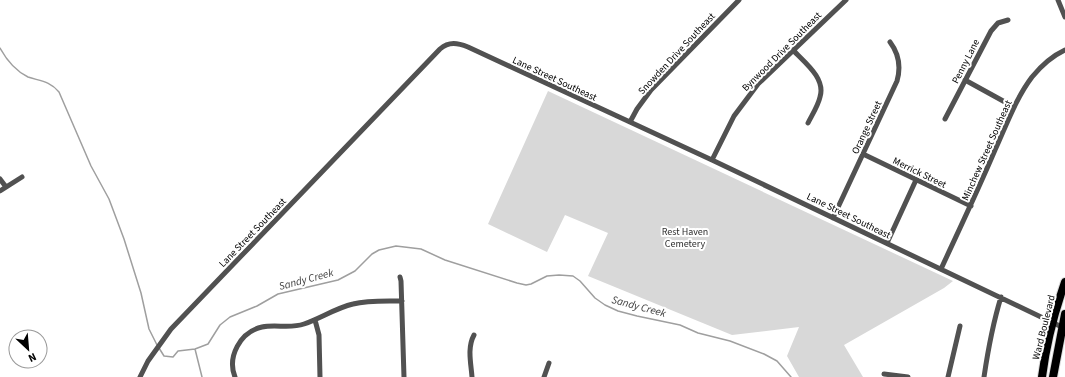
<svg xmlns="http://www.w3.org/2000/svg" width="1065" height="377" font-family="'Source Sans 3',sans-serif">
  <rect width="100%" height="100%" fill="#fff"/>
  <path fill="#d8d8d8" d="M548,91L953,281L944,288L844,345L863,377H799L787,356L799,327L732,335L588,276L608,233L565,215L547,252L488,224Z"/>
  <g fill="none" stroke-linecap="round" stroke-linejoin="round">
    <path stroke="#9f9f9f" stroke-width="1.5" d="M0,48C6,59 16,71 28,77C40,81 50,81 59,92L91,166L109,199L124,239L141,293L149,329L157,345
      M159,348L164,356L173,357L178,351L195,349L208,344L220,325L230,317L257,306L278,294L338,280L355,271L372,254L379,250L396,246L421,249L445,260L517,283L526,285L531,284L547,276L559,275L573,276L580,281L595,298L605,305L618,311L637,316L680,325L698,333L730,341L764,354L777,361L791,377
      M195,349L202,377"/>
    <g stroke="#dbdbdb" stroke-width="10">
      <path id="highway" d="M1042,377C1046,345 1054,313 1065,282
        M1053,377L1065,314"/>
    </g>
    <path stroke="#515151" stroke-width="5" d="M1058,0L1065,17
      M793,50C804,62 826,78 820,97C818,106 812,115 808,123
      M965,80L1014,107
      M945,119L991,31L998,23L1008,20
      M630,122L637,109L651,90L739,0
      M863,154L971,206
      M712,160L734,116L758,84L846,0
      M0,179L6,187
      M0,191L22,177
      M833,218L897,81C901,67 899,54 890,42
      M887,243L916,180
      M941,269C959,230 978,190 995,150C1006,126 1016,98 1032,77C1041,66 1052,56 1065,50
      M400,277L401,281L404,377
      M315,320L319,335L320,377
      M884,374L908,377
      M140,377L148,361L171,329L440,49C449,41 458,43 468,47L712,160L1064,328
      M235,377C227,357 240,332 262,327C276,324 290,329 304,324C321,318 336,308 353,304C368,300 386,301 402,301
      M472,377C471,363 467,348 474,335
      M544,377L549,363
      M948,377L960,326
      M984,377C988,350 993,323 1001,297"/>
    <use href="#highway" stroke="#000" stroke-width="8"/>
  </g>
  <g text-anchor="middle" stroke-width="4" stroke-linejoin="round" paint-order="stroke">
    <g font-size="10" fill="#000" stroke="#fff">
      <text transform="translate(781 51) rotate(-45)" y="4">Bynwood Drive Southeast</text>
      <text transform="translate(676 53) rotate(-47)" y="4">Snowden Drive Southeast</text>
      <text transform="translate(965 61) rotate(-63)" y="4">Penny Lane</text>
      <text transform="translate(555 78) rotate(25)" y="4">Lane Street Southeast</text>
      <text transform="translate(866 127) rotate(-65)" y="4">Orange Street</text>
      <text transform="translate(986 150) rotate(-66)" y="4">Minchew Street Southeast</text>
      <text transform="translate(920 172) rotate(26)" y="4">Merrick Street</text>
      <text transform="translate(849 215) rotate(26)" y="4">Lane Street Southeast</text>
      <text transform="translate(252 232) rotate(-46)" y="4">Lane Street Southeast</text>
      <text transform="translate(1043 327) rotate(-76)" y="4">Ward Boulevard</text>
    </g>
    <g font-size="10" fill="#2f2f2f" stroke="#fff">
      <text x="685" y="235">Rest Haven<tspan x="685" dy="12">Cemetery</tspan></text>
    </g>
    <g font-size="11" font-style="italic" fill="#404040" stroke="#fff">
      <text transform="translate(306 279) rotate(-15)" y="4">Sandy Creek</text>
      <text transform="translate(639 306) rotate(15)" y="4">Sandy Creek</text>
    </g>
  </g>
  <g transform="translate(28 349) rotate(154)"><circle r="19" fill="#ffffff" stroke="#999999"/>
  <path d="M0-3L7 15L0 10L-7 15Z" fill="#000000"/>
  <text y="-6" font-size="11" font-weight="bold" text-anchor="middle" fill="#000000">N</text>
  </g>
</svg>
